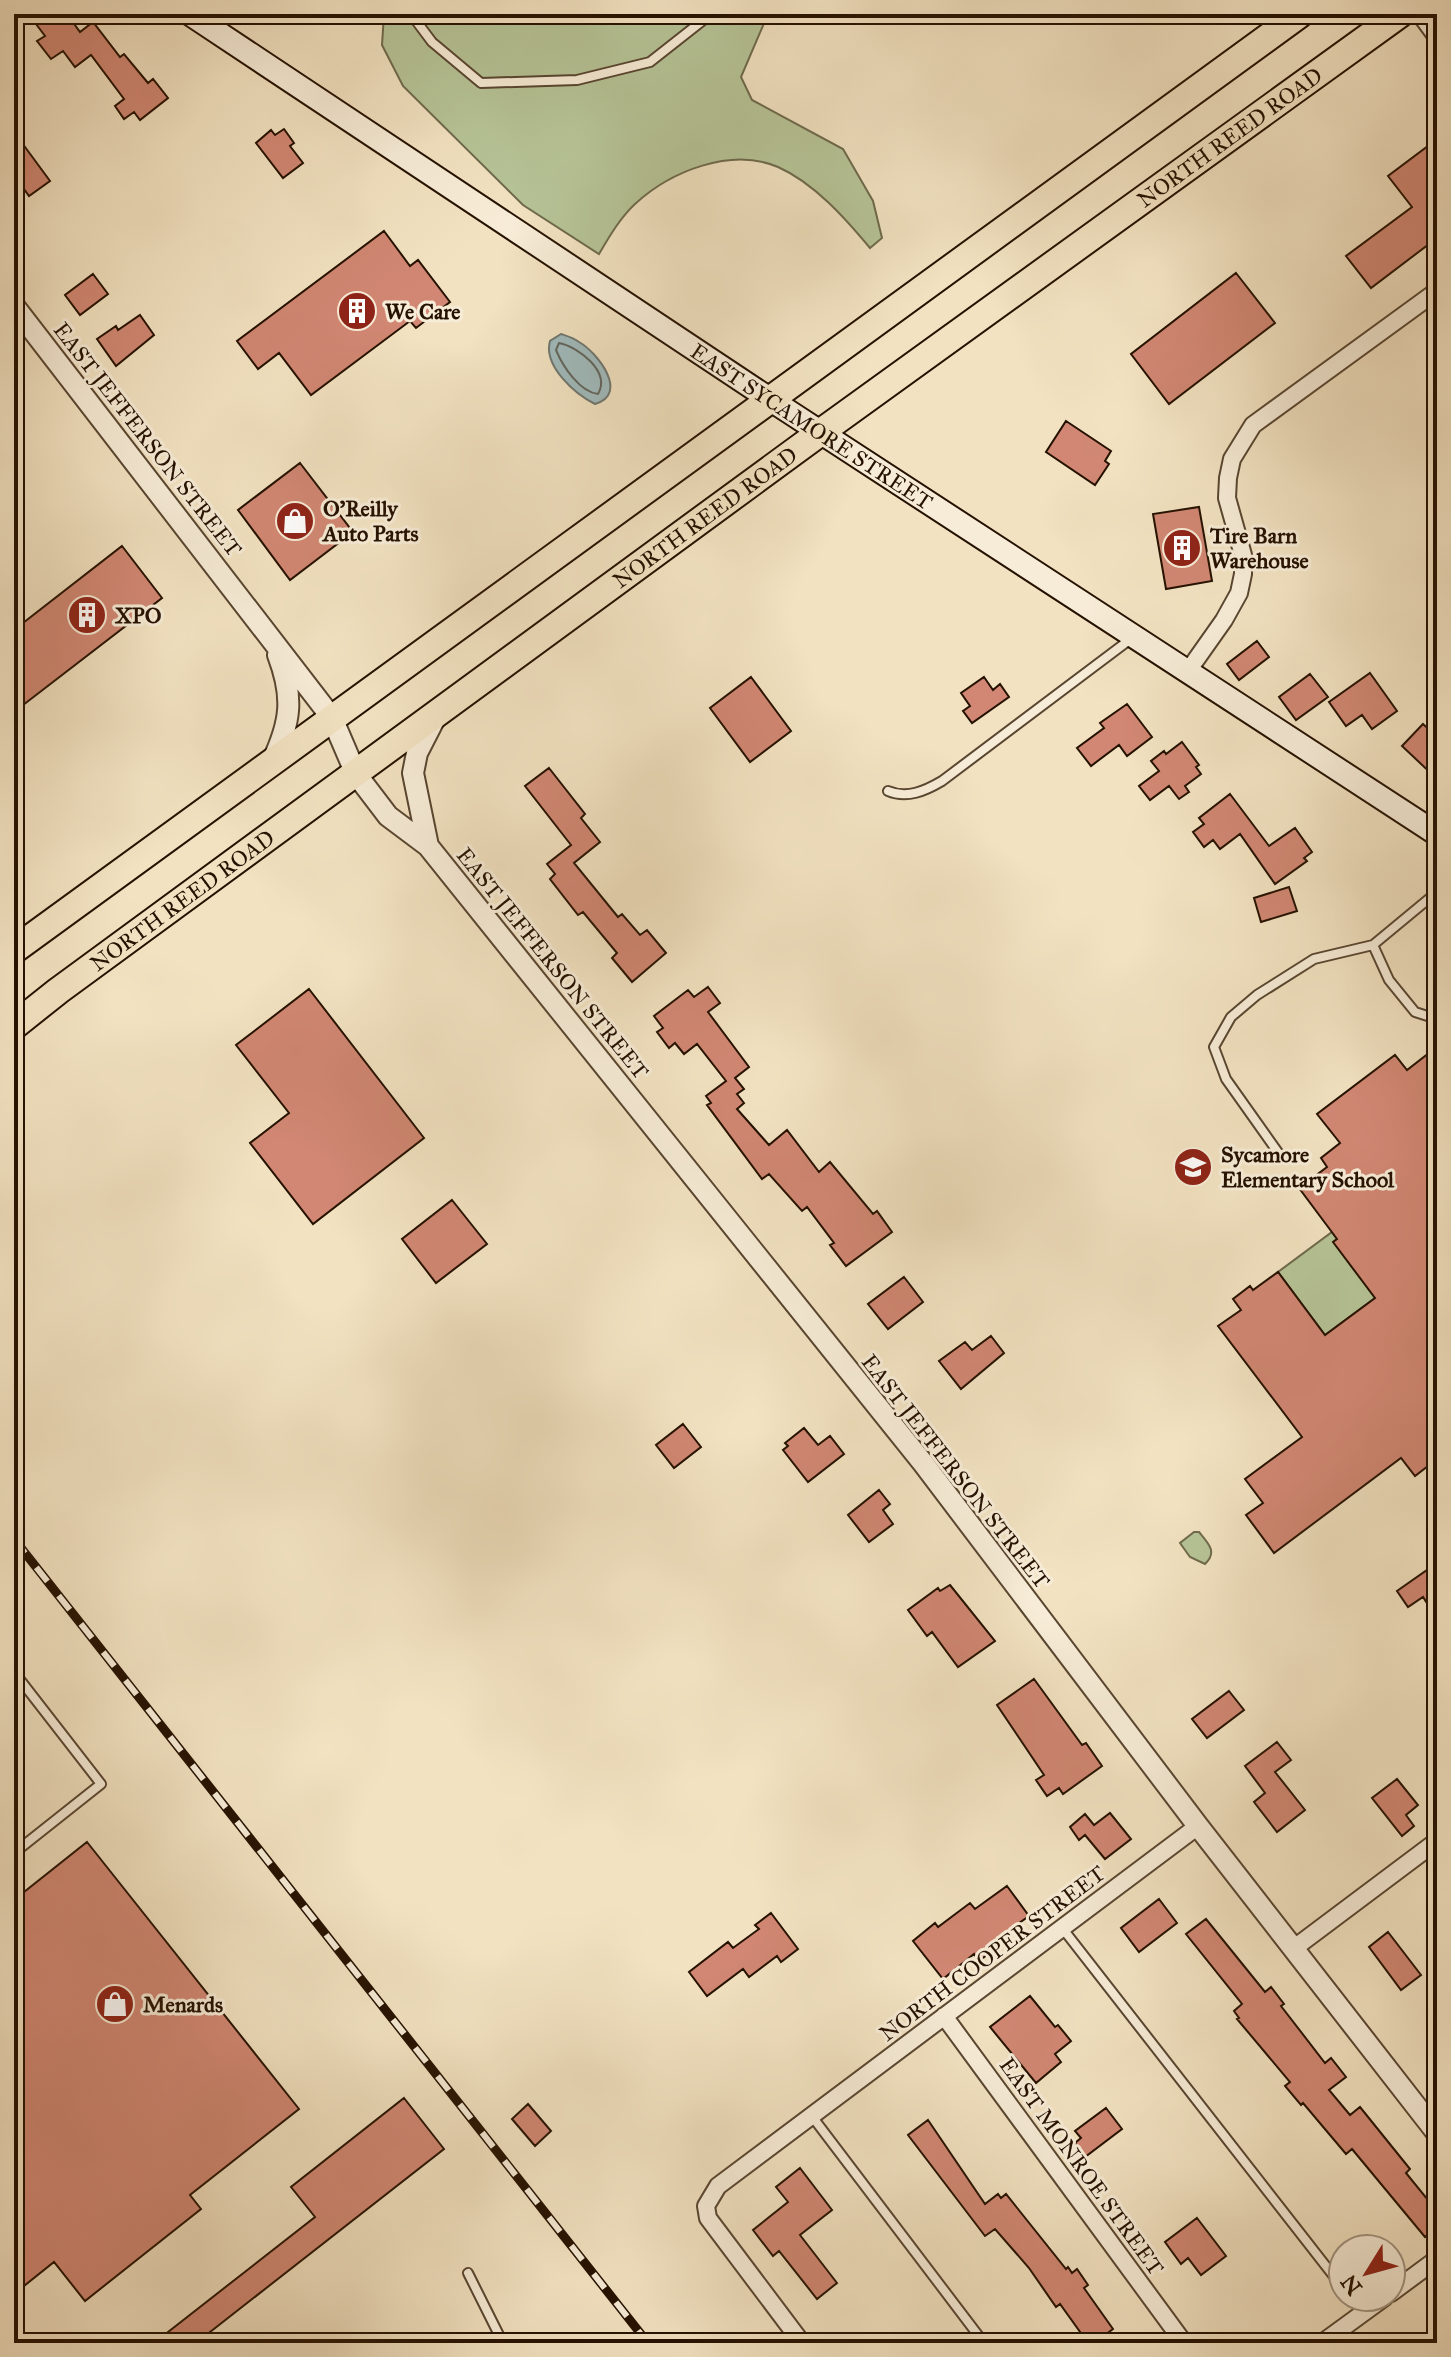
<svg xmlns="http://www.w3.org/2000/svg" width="1451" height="2357" font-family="'IM FELL Great Primer',serif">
  <rect width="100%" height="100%" fill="#f2e2c1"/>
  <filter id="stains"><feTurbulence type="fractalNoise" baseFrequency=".0025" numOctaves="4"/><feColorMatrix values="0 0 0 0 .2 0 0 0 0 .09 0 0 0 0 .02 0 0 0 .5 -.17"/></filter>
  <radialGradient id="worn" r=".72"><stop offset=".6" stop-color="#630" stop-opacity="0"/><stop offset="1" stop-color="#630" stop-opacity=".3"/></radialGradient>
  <path fill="#b6c497" stroke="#6e6a4c" stroke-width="2" d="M384,14H768L741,77L752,100L843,149L873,201L882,238L870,248C845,218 814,183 778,167C731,147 671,171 635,204C620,218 609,237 599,254L523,205L403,86L382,45Z
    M1332,1232L1337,1239L1334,1242L1375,1298L1325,1335L1278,1272Z
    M1194,1532H1199C1208,1543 1218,1552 1205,1564L1190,1557L1180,1543Z"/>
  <path fill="#a0bbbd" stroke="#6f7771" stroke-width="2" d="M561,334C567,336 574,338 579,342C597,352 630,394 595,404C575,394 543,366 550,341Z"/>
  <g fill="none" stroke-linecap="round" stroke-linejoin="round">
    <path stroke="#62665e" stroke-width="2" d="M559,343C579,347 611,372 598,394C580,392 563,367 556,350Z"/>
  </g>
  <path fill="#d18773" stroke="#251100" stroke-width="2" d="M50,14H67L80,32L93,22L120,57L124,54L148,83L153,79L168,98L140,120L134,112L124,119L115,106L124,99L91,55L75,67L63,51L51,59L37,41L45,36L36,24Z
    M284,129L294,143L290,146L303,163L283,178L256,143L271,130L275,135Z
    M14,132L50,181L29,196L14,175Z
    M1428,146L1437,159V238L1371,288L1346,256L1412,207L1388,176Z
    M384,231L410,266L418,260L450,302L416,328L410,321L311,395L279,353L258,369L237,341Z
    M1236,273L1275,323L1169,404L1131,354Z
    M93,274L108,294L80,315L65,295Z
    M140,315L154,335L116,366L97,339L116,326L118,330Z
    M1066,421L1111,451L1105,461L1109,464L1095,485L1046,452Z
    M300,463L353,532L290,580L238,510Z
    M1199,507L1212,581L1166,589L1153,514Z
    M122,546L162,598L14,712V630Z
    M1257,641L1269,657L1239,680L1227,664Z
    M1370,673L1397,711L1372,729L1362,715L1346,726L1329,702Z
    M1310,674L1328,697L1296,720L1279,697Z
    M751,677L791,731L750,762L710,708Z
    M984,677L993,690L1000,684L1009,697L972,723L963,711L970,706L961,693Z
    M1127,704L1152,737L1127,756L1119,745L1091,766L1077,748L1104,728L1100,723Z
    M1423,724L1437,737V779L1402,746Z
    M1182,742L1199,765L1196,767L1201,774L1185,786L1189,792L1179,799L1169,786L1150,800L1139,786L1159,771L1151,761L1164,751L1166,754Z
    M549,768L585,814L581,818L600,842L574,863L618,917L622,914L640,935L647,930L666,953L632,982L612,958L617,953L583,912L578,915L550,879L555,874L547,864L571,845L525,786Z
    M1230,794L1269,846L1295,828L1312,852L1304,858L1307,861L1275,884L1240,834L1220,849L1213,840L1204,847L1193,832L1204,824L1199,818Z
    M1289,887L1297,911L1261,922L1254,898Z
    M708,987L720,1003L708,1012L749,1067L735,1078L744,1089L737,1094L744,1103L737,1109L769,1145L787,1130L819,1172L830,1162L873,1214L877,1211L892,1232L846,1266L830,1245L834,1243L807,1207L802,1211L769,1174L762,1179L707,1105L711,1103L706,1096L726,1081L697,1044L684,1054L675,1043L669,1048L657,1032L663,1028L654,1016L688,990L694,997Z
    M309,989L424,1138L313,1224L250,1143L289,1113L236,1045Z
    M1429,1053L1437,1064V1324L1428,1331L1437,1344V1459L1415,1476L1401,1458L1274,1553L1246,1515L1263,1503L1245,1479L1302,1437L1218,1326L1241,1310L1233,1299L1250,1286L1253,1290L1278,1272L1325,1335L1375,1298L1333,1242L1337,1239L1299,1188L1327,1167L1321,1158L1340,1143L1317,1114L1395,1055L1407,1070Z
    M452,1200L487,1244L436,1283L402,1239Z
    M904,1277L923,1302L888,1329L868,1304Z
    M991,1336L1004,1353L961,1389L939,1361L965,1342L972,1350Z
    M683,1424L701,1447L674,1468L656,1445Z
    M804,1428L818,1445L830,1436L844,1454L808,1482L783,1450L788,1446L785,1443Z
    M879,1490L890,1504L883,1510L893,1524L869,1542L848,1515Z
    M1437,1563V1619L1423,1597L1408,1607L1397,1591Z
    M950,1585L995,1641L958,1667L932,1632L927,1636L908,1610L938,1588L940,1591Z
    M1034,1679L1082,1745L1086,1743L1102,1766L1063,1794L1059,1788L1047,1796L1036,1780L1044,1775L997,1705Z
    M1229,1691L1244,1710L1207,1738L1192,1719Z
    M1277,1742L1291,1760L1275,1772L1305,1810L1277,1832L1254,1802L1265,1793L1245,1766Z
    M1397,1779L1418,1805L1406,1815L1414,1826L1402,1836L1372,1798Z
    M1110,1813L1131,1839L1105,1859L1085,1835L1079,1840L1070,1827L1085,1814L1094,1825Z
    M87,1842L299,2109L190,2195L201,2209L85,2301L54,2262L14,2294V1900Z
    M1007,1886L1029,1916L997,1939L1001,1944L979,1961L974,1954L943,1979L913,1941L935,1923L938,1927L970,1903L975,1909Z
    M1159,1899L1177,1923L1139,1952L1121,1928Z
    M771,1913L798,1949L781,1962L777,1956L749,1977L743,1969L707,1996L689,1972L728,1942L733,1948L759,1929L755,1925Z
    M1206,1919L1265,1992L1271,1987L1284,2004L1281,2006L1325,2063L1331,2058L1346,2077L1329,2090L1350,2115L1360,2107L1410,2169L1406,2173L1437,2211V2227L1425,2237L1352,2149L1346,2154L1303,2103L1301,2105L1285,2086L1290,2082L1237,2019L1239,2018L1234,2011L1242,2004L1186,1934Z
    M1388,1932L1421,1975L1401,1990L1369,1947Z
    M1030,1996L1055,2027L1058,2025L1071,2041L1055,2054L1061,2062L1036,2083L990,2027Z
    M404,2098L444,2149L196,2343H154L315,2217L291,2187Z
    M528,2104L551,2131L535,2146L512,2119Z
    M1106,2108L1122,2129L1085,2157L1075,2143L1081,2138L1075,2131Z
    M928,2120L985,2204L998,2194L1001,2198L1006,2194L1066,2269L1068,2267L1072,2273L1077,2269L1088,2285L1084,2288L1113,2329L1094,2343H1088L1060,2304L1056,2307L1029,2268L995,2229L985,2236L908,2135Z
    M800,2168L832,2210L800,2235L837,2283L817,2299L779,2251L773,2256L753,2230L788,2202L776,2187Z
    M1197,2218L1226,2256L1201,2275L1188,2258L1181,2264L1165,2242Z"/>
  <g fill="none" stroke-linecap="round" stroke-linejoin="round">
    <g stroke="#584530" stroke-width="12">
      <path id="service" d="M411,14L432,42L481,83L577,80L650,62L711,14
        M888,791C907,799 925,791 942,781L1132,638
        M1373,945L1389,980L1415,1012L1437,1019
        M1282,1158L1226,1079L1214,1047L1231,1017L1257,995L1314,959L1373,945L1437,892
        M14,1672L101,1784L14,1853
        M1063,1929L1343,2288
        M811,2115L984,2343
        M468,2273L503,2343
        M1351,2297L1363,2312"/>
    </g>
    <g stroke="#584530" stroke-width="20">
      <path id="minor" d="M1420,14L1437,37
        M1188,671L1224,620L1239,593L1243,574V555L1227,498L1228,478L1232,459L1253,425L1437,291
        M1293,1949L1437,1841
        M944,2016L1184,2343
        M1391,2293L1437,2259
        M802,2343L708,2218L706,2206L718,2186L1198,1826
        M1322,2343L1385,2297"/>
    </g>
    <g stroke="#584530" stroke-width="24">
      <path id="tertiary" d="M14,306L332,718L356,774L388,816L428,846L923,1463L1198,1826L1437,2133
        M272,762C291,722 294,697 278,655
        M428,846L413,773L417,753L436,716"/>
    </g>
    <g stroke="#251100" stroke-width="26">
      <g id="secondary">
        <path id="s1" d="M190,14L771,400L1437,834"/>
      </g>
    </g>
    <g stroke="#251100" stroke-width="30">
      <g id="primary">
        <path d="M14,950L1300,14"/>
        <path id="s2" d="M14,1026L58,991L821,432L1400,14"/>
      </g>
    </g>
    <use href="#service" stroke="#f7ecd7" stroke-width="8"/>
    <use href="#minor" stroke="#f7ecd7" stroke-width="16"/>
    <use href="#tertiary" stroke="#f7ecd7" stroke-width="20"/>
    <use href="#secondary" stroke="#f7ecd7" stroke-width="22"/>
    <use href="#primary" stroke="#f2e2c1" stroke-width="26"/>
    <g stroke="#251100" stroke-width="9">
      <path id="rail" d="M14,1539L648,2343"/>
    </g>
    <use href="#rail" stroke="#f7ecd7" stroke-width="6" stroke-dasharray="18" stroke-linecap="butt"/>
  </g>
  <defs>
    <g id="building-disc" transform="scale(2)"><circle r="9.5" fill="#8f2418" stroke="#f7ecd7"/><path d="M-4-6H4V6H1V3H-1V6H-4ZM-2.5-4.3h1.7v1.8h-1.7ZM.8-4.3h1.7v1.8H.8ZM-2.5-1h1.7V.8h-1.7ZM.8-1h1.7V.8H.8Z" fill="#fff"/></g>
    <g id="shop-disc" transform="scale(2)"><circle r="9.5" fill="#8f2418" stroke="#f7ecd7"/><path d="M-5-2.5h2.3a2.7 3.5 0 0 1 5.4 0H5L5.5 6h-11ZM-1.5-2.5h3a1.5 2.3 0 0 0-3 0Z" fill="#fff"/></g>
    <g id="school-disc" transform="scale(2)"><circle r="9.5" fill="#8f2418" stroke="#f7ecd7"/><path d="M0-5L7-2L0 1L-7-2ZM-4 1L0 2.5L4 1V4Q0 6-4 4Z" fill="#fff"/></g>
  </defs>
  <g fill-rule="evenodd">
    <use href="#building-disc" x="357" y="311"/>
    <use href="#shop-disc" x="295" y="521"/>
    <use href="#building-disc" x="1182" y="548"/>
    <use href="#building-disc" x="87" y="615"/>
    <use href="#school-disc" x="1193" y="1167"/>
    <use href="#shop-disc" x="115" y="2004"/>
  </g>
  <g text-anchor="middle" stroke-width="6" stroke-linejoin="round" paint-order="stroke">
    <g font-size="22" fill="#251100" stroke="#f7ecd7">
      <text dy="8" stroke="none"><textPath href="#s2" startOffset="1506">NORTH REED ROAD</textPath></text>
      <text dy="8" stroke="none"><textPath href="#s1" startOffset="746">EAST SYCAMORE STREET</textPath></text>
      <text transform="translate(148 439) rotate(52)" y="8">EAST JEFFERSON STREET</text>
      <text dy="8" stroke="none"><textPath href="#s2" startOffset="858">NORTH REED ROAD</textPath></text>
      <text dy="8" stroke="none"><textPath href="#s2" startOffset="210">NORTH REED ROAD</textPath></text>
      <text transform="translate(553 963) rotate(51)" y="8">EAST JEFFERSON STREET</text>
      <text transform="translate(956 1471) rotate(52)" y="8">EAST JEFFERSON STREET</text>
      <text transform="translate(992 1953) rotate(-37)" y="8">NORTH COOPER STREET</text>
      <text transform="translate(1082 2166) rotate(54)" y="8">EAST MONROE STREET</text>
    </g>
    <g font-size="22" font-weight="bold" fill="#251100" stroke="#f7ecd7" text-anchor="start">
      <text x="385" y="319">We Care</text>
      <text x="323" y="516">O'Reilly<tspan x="323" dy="25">Auto Parts</tspan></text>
      <text x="1210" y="543">Tire Barn<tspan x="1210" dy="25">Warehouse</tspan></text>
      <text x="115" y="623">XPO</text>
      <text x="1221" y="1162">Sycamore<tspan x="1221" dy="25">Elementary School</tspan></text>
      <text x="143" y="2012">Menards</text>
    </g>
  </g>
  <rect width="1451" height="2357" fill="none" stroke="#f2e2c1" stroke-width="48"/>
  <rect x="16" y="16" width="1419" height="2325" fill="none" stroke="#251100" stroke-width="4"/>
  <rect x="24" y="24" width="1403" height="2309" fill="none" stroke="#251100" stroke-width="2"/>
  <g transform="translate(1367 2273) rotate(233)"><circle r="38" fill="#f7ecd7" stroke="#a39481" stroke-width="2"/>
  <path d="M0-6L14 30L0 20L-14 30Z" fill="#8f2418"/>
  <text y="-12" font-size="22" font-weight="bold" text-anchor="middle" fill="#251100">N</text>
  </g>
  <rect width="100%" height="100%" filter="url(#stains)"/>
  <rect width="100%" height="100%" fill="url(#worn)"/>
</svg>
